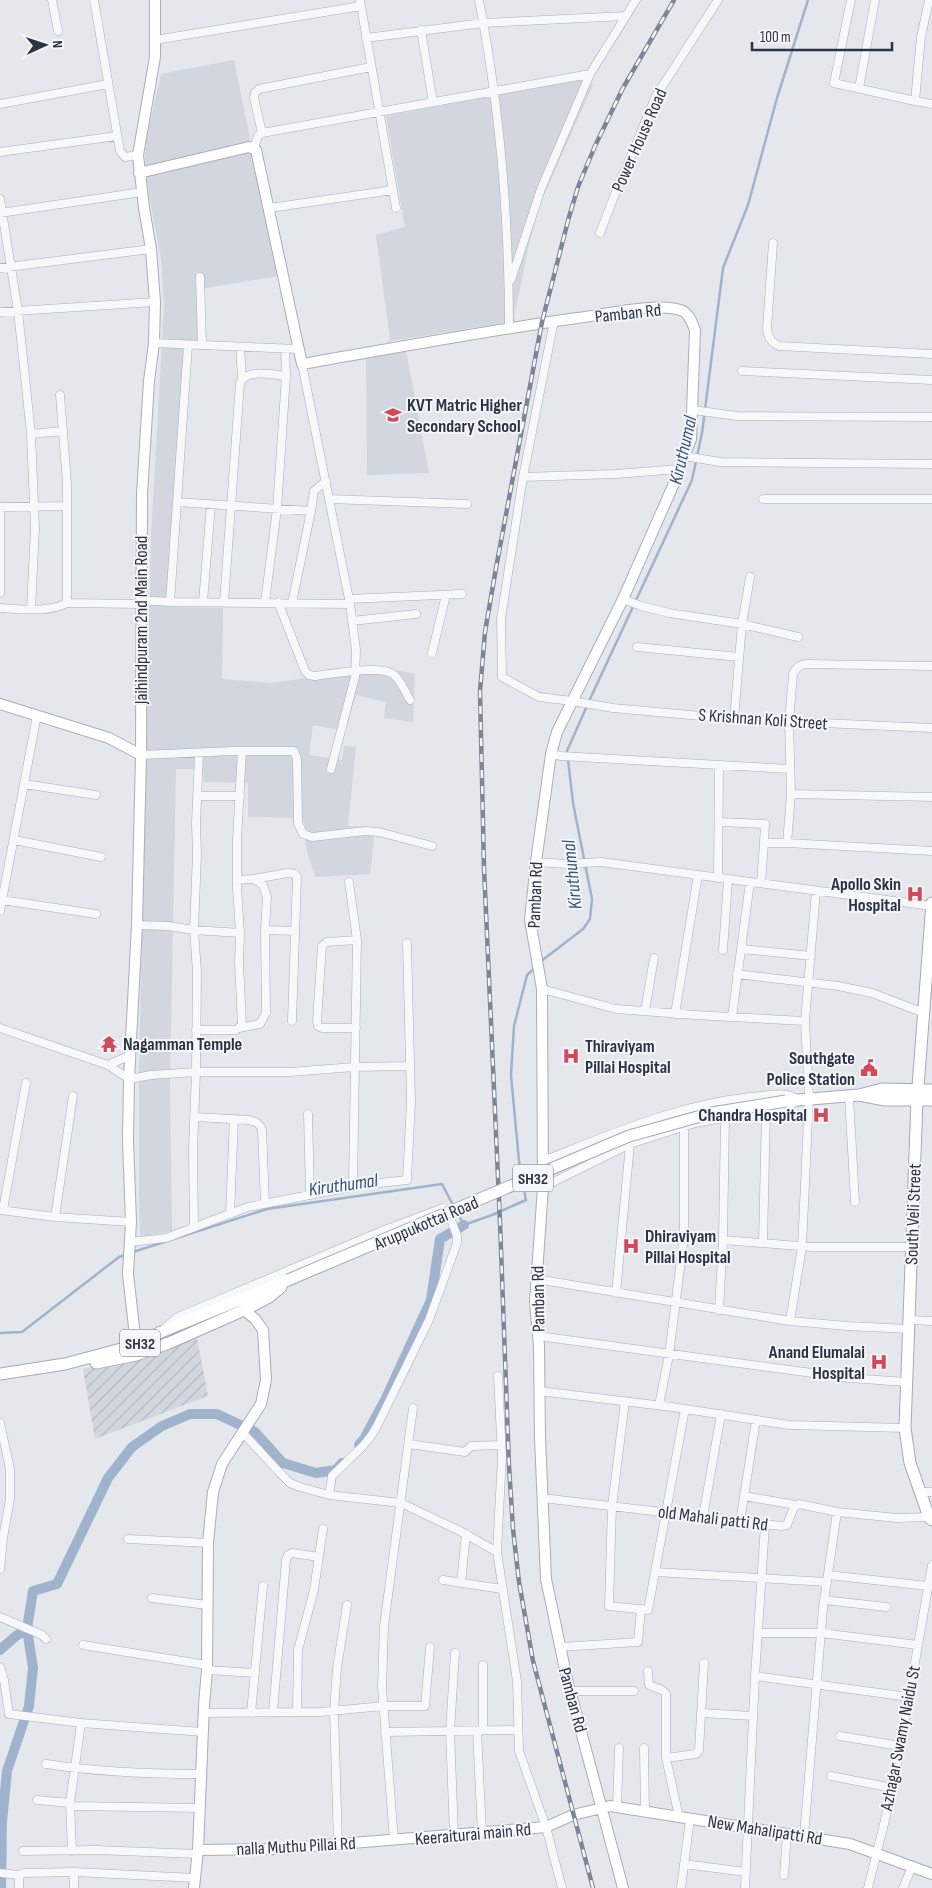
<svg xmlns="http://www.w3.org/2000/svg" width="932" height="1888" font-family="'Sofia Sans Condensed',sans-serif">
  <defs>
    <pattern id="industrial-furrows" width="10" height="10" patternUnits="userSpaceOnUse" patternTransform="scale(1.25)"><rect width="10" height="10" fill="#d2d6de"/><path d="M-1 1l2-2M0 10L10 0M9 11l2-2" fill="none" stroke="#b4b8c0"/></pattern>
  </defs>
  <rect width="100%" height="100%" fill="#e4e7ec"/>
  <path fill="#d2d6de" d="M234,60L278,276L199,289V343L186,342L172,607L223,608L222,679L272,683L380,667L415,674L413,722L384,718L386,702L356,695L345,731L313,725L309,755L342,760L344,746L356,747L348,826L374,827V841L370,874L315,877L306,848L303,818L248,817V783L204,782L203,769H176L170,1079L172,1231L145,1236L140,1234L139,1203V1064L151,536L164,307L161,258L149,196L145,157L146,140L161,74Z
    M578,80H587L593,85L540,204L530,240L514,317L515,321L386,342L390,339L376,235L405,227L386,116Z
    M406,350L429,473L367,475L366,358Z"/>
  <path fill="url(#industrial-furrows)" d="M197,1338L208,1396L95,1439L83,1369Z"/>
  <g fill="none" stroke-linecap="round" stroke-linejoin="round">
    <path stroke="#9fb4cc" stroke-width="2.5" d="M540,962L583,929L590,919L592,899L573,803L567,751L590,699L692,480L702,433L723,268L748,205L777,98L808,0
      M522,1177L519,1161L511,1075L514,1026L527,975L535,968
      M457,1212L464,1225L492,1215L526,1200L523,1185
      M133,1252L267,1209L442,1184L453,1205
      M0,1333L22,1332L119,1257L125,1255"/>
    <path stroke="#9fb4cc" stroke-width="10" d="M359,1445L364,1439L386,1398L431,1300L440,1239L464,1225
      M0,1650L16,1636L27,1629L33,1591L57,1584L108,1478L132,1447L162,1426L190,1414H217L255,1432L283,1463L316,1473L336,1470L342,1463
      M1,1888L2,1822L7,1771L29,1706L33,1668L27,1629"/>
    <g stroke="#a9aeb7" stroke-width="9">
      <path id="street" d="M52,0L58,31
        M94,0L120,151L125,157L138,155
        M360,0L396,208
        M479,0C500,108 509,217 509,328
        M851,0L834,83L915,101
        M929,0L921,37L915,101L932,104
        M421,30L433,102
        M366,38L483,23L626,16
        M155,40L361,6
        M859,88L875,0
        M0,104L108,84
        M262,133L254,98L255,93L259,89L371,67
        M254,148L258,136L262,133L590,74
        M0,152L117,136
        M0,199L18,311L31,434L35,528L31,609
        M270,208L393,190
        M0,213L142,192
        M600,233L615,194L656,96L718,0
        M773,243L767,328C768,338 771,342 779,346L932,354
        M0,268L151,249
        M200,277L202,345
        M511,280L541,189L590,74L636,0
        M0,312L155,302
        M554,321L523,477L501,619L502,677L539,697L572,701L613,708L734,719L932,728
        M154,343L299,349
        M188,345L177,502L311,511L314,491L326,481
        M240,347L242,378
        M302,364L350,604L356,650L355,677L331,769
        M742,371L932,380
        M693,410L737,416L932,417
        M31,434L63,431
        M684,456L720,462L932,464
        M523,477L616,474L679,469
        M329,499L467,504
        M763,499H932
        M0,507L67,506
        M0,513V593
        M349,599L462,594
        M623,599L641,606L669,613L742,624L798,637
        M140,600L170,602L350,604
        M170,602L177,502
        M203,602L211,505
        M224,602L240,383C247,368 273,375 286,376L285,349
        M265,602L277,509L286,376
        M278,602L305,671L309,675L315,676C333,674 378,665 393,674C401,680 405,692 410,700
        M67,603L140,604
        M292,603L311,511
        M0,608C21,609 48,613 67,603V483L60,395
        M352,621L416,614
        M637,647L739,657
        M432,653L446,595
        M734,719L742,624L750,577
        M551,754L561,756L790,769
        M141,755L233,751H294L297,759L298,823L303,834L312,837L365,831L379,832L432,846
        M24,784L96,795
        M791,794L932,797
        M197,796H240
        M720,822L765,824L764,843
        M14,840L101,857
        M787,843L932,851
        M536,862L566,864L601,862L932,906
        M718,878L719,765
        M253,879L288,873L295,874L297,877L292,1021
        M237,880L253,879L259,882L263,885L267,897L265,930L266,1013L260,1024L239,1028
        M349,882L357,940L353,1186
        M761,883L764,843H787L791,794L789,722L793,674C797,667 799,665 807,664L932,666
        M2,900L96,914
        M0,911L37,715
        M137,925L168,926L194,930L240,933
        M265,930L295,931
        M741,949L811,956
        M723,950L728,879
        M737,974L838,986L872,993L924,1013
        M542,989L616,1009L695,1015L805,1021L816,891
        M645,1011L654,958
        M675,1014L698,875
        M732,1017L750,882
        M0,1028L108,1065L129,1079L151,1075L196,1072H290L354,1067L410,1066
        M356,1028H322L318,1026L317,1021L322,946L327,942L357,940
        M196,1030H236L242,1025L239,963L240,933L237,888V839L242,751
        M108,1065L131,1055
        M849,1096L855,1202
        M308,1114L310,1194
        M195,1117L249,1120C256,1122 260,1123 262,1130L265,1203
        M543,1187L630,1144L695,1123L789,1106L798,1100C788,1091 773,1095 761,1096C684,1102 614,1133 543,1161
        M0,1210L55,1217L131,1222
        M3,1210L26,1083
        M230,1214L234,1119
        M55,1217L73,1096
        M194,1227L193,1150L196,1072L197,972L194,930L197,854L196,824L199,753
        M723,1240L812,1247H911
        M130,1242L166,1238L248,1207L361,1185L407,1180L411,1101L407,943
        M763,1243L766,1110
        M536,1279L790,1321L847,1326L908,1329
        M616,1293L630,1144
        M719,1310L723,1240L725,1117
        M908,1320L932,1321
        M790,1321L802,1247L809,1098L805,1021
        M165,1328L176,1318L185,1314L382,1231L443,1208L447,1209L457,1236V1243L429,1320L377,1426L371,1436L362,1447L332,1476L329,1495
        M538,1336L849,1378L906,1382
        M498,1376L502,1457L497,1552L517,1681L519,1751L546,1827L562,1888
        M539,1391L672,1407L789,1425L905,1428
        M625,1401L612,1506L609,1606L648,1610L685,1409
        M659,1405L669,1355L684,1236V1127
        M0,1423L10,1469V1499L3,1538L0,1569
        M243,1433L281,1474L290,1483L300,1487L329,1495L401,1503L460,1531L497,1552
        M409,1444L465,1452L471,1446L501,1445
        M920,1492H932
        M744,1496L796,1505
        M542,1498L781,1526L787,1525L794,1507L799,1504L837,1512L897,1518L929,1517
        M703,1517L721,1414
        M740,1522L756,1420
        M128,1539L208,1543
        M655,1572L827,1582
        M828,1575L928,1586
        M443,1580L502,1589
        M461,1583L466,1534
        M152,1598L207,1605
        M824,1600L886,1607
        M0,1617L42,1635L46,1639
        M758,1633H821L918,1645
        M83,1645L207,1665
        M560,1647L638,1642L641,1609
        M0,1667L4,1680L9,1714L81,1723
        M207,1670L255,1673
        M648,1671L649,1685L662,1690L666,1694V1758
        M755,1676L909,1697
        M570,1691H634
        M273,1712L286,1560L288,1555L292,1553L319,1557
        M297,1712L298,1650L314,1590L323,1529
        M203,1713L321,1712L383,1706H425L430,1647
        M251,1713L263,1586
        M701,1713L753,1716
        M483,1730V1665
        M477,1731L482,1833
        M385,1732L518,1730
        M840,1736L900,1746
        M644,1748L645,1812
        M46,1764C97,1772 149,1774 201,1774
        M831,1776L893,1788
        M37,1800L70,1803
        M70,1806L200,1808
        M617,1807L619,1748
        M679,1817L666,1758L696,1754L699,1750L704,1663
        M454,1835L450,1731L455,1653
        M804,1836L823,1608L837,1512
        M394,1840L382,1687L384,1626L413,1408
        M338,1844L334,1711L337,1668L347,1605
        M23,1851L96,1850L198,1854
        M72,1851L70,1803L81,1723L203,1732
        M684,1864L746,1872
        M0,1873L19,1875
        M784,1875L787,1834
        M19,1888V1875L24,1873L74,1872L195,1878
        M74,1888V1872
        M681,1888L690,1819
        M745,1888L755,1676L765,1525
        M868,1888L893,1788L932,1565
        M903,1888L912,1867"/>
    </g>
    <g stroke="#a9aeb7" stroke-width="12">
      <path id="secondary" d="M139,173L249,147L256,150L302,364C394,348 485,331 577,318C602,315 660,301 683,311C690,315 692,323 695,330L691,439L672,488L623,599L557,732L551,754L536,862L530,920L542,989L543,1187L535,1302L539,1346L540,1438L546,1579L567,1679L623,1888
        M0,704L109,738L141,755
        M136,1345L128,1274L131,1222L128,1141L129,1079L137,925L141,755L142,494L149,381L154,343L155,302L151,249L144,208L138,155L155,57V0
        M198,1850L279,1849L546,1827L573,1815L610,1806L850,1844L932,1874
        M194,1888L198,1850L204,1705L207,1670L208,1543L213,1492L222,1464L261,1404L266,1380L263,1330L255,1319L244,1310"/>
    </g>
    <g stroke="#a3abb8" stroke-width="13">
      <path id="primary" d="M932,903L917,1100L905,1428L910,1463L929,1517L932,1520
        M859,1095L885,1100H932
        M786,1101L859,1095L882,1089L932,1090
        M96,1363L136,1355L169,1343L244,1310L269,1297L281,1287
        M0,1374L65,1364L136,1345L161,1332L288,1280"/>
    </g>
    <use href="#street" stroke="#f7f8fa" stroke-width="8"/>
    <use href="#secondary" stroke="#fff" stroke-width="10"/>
    <use href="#primary" stroke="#fff" stroke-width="11"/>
    <g stroke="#7d8696" stroke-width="4.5">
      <path id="rail" d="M593,1888L533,1661L519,1582L513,1529L509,1466L500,1222L484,868L480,691L485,632L496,568L542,322L569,217L578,187L595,146L623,88L674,0"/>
    </g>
    <use href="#rail" stroke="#f4f6f9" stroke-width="2.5" stroke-dasharray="8" stroke-linecap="butt"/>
    <g stroke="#a3abb8" stroke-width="13" stroke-linecap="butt">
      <path id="primary-bridge" d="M288,1280L629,1136L712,1113L786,1101"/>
    </g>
    <use href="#primary-bridge" stroke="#fff" stroke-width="11"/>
  </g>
  <defs>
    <g id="school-bare" transform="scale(1.35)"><path d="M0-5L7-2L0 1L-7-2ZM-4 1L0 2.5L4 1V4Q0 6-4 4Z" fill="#d1495b" stroke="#f4f6f9" stroke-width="2.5" paint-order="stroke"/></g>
    <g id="hospital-bare" transform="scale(1.35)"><path d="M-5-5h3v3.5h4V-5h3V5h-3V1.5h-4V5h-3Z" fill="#d1495b" stroke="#f4f6f9" stroke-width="2.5" paint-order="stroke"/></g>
    <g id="temple-bare" transform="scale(1.35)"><path d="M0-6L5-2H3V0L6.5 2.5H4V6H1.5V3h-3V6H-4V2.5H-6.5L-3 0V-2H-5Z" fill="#d1495b" stroke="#f4f6f9" stroke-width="2.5" paint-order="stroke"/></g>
    <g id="civic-bare" transform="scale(1.35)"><path d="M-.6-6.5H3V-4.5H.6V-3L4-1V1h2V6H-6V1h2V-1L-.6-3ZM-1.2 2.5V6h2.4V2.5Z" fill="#d1495b" stroke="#f4f6f9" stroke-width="2.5" paint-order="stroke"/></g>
  </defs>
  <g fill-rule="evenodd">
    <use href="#school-bare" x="393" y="415"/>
    <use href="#hospital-bare" x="915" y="894"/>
    <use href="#temple-bare" x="109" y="1044"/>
    <use href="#hospital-bare" x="571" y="1056"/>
    <use href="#civic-bare" x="869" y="1068"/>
    <use href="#hospital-bare" x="821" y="1115"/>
    <use href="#hospital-bare" x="631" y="1246"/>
    <use href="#hospital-bare" x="879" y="1362"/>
  </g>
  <g text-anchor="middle" stroke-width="4" stroke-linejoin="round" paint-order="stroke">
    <g fill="#f4f6f9" stroke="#676e7b" stroke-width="1">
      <rect x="513" y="1164.5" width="40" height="27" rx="4"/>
      <rect x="120" y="1329.5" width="40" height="27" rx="4"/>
    </g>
    <g font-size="16" font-weight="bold" fill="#2b3445">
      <text x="533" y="1184">SH32</text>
      <text x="140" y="1349">SH32</text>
    </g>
    <g font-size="18" fill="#2b3445" stroke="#f4f6f9">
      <text transform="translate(639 140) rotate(-66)" y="6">Power House Road</text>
      <text transform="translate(628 313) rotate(-6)" y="6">Pamban Rd</text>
      <text transform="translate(141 620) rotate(-90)" y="6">Jaihindpuram 2nd Main Road</text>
      <text transform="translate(763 719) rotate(4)" y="6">S Krishnan Koli Street</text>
      <text transform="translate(535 895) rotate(-88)" y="6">Pamban Rd</text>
      <text transform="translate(913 1214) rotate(-88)" y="6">South Veli Street</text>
      <text transform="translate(426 1223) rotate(-23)" y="6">Aruppukottai Road</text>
      <text transform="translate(538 1299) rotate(-91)" y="6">Pamban Rd</text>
      <text transform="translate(713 1518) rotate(7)" y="6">old Mahali patti Rd</text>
      <text transform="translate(573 1700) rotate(75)" y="6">Pamban Rd</text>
      <text transform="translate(900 1738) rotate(-79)" y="6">Azhagar Swamy Naidu St</text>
      <text transform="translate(765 1830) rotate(9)" y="6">New Mahalipatti Rd</text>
      <text transform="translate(473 1834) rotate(-5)" y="6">Keeraiturai main Rd</text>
      <text transform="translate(296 1846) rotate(-3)" y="6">nalla Muthu Pillai Rd</text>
    </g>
    <g font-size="18" font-weight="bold" fill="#2b3445" stroke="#f4f6f9" text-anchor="start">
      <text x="407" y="411">KVT Matric Higher<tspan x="407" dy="21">Secondary School</tspan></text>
      <text x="901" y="890" text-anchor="end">Apollo Skin<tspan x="901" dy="21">Hospital</tspan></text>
      <text x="123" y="1050">Nagamman Temple</text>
      <text x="585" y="1052">Thiraviyam<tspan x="585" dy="21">Pillai Hospital</tspan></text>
      <text x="855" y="1064" text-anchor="end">Southgate<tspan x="855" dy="21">Police Station</tspan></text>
      <text x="807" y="1121" text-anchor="end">Chandra Hospital</text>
      <text x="645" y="1242">Dhiraviyam<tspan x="645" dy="21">Pillai Hospital</tspan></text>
      <text x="865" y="1358" text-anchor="end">Anand Elumalai<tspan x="865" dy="21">Hospital</tspan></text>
    </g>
    <g font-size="19" font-style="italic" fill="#34527a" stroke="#f4f6f9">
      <text transform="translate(682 450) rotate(-77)" y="7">Kiruthumal</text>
      <text transform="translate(571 875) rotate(-96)" y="7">Kiruthumal</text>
      <text transform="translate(343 1184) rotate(-8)" y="7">Kiruthumal</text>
    </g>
  </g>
  <g transform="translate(45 45) rotate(87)" stroke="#f4f6f9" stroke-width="4" paint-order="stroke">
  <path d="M0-4L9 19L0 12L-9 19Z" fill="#2b3445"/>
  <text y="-8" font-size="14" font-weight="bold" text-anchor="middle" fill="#2b3445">N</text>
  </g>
  <path d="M752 42v8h140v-8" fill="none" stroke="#2b3445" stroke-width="2.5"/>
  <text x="760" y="42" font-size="15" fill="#2b3445" stroke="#f4f6f9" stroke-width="4" paint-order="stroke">100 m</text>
</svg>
